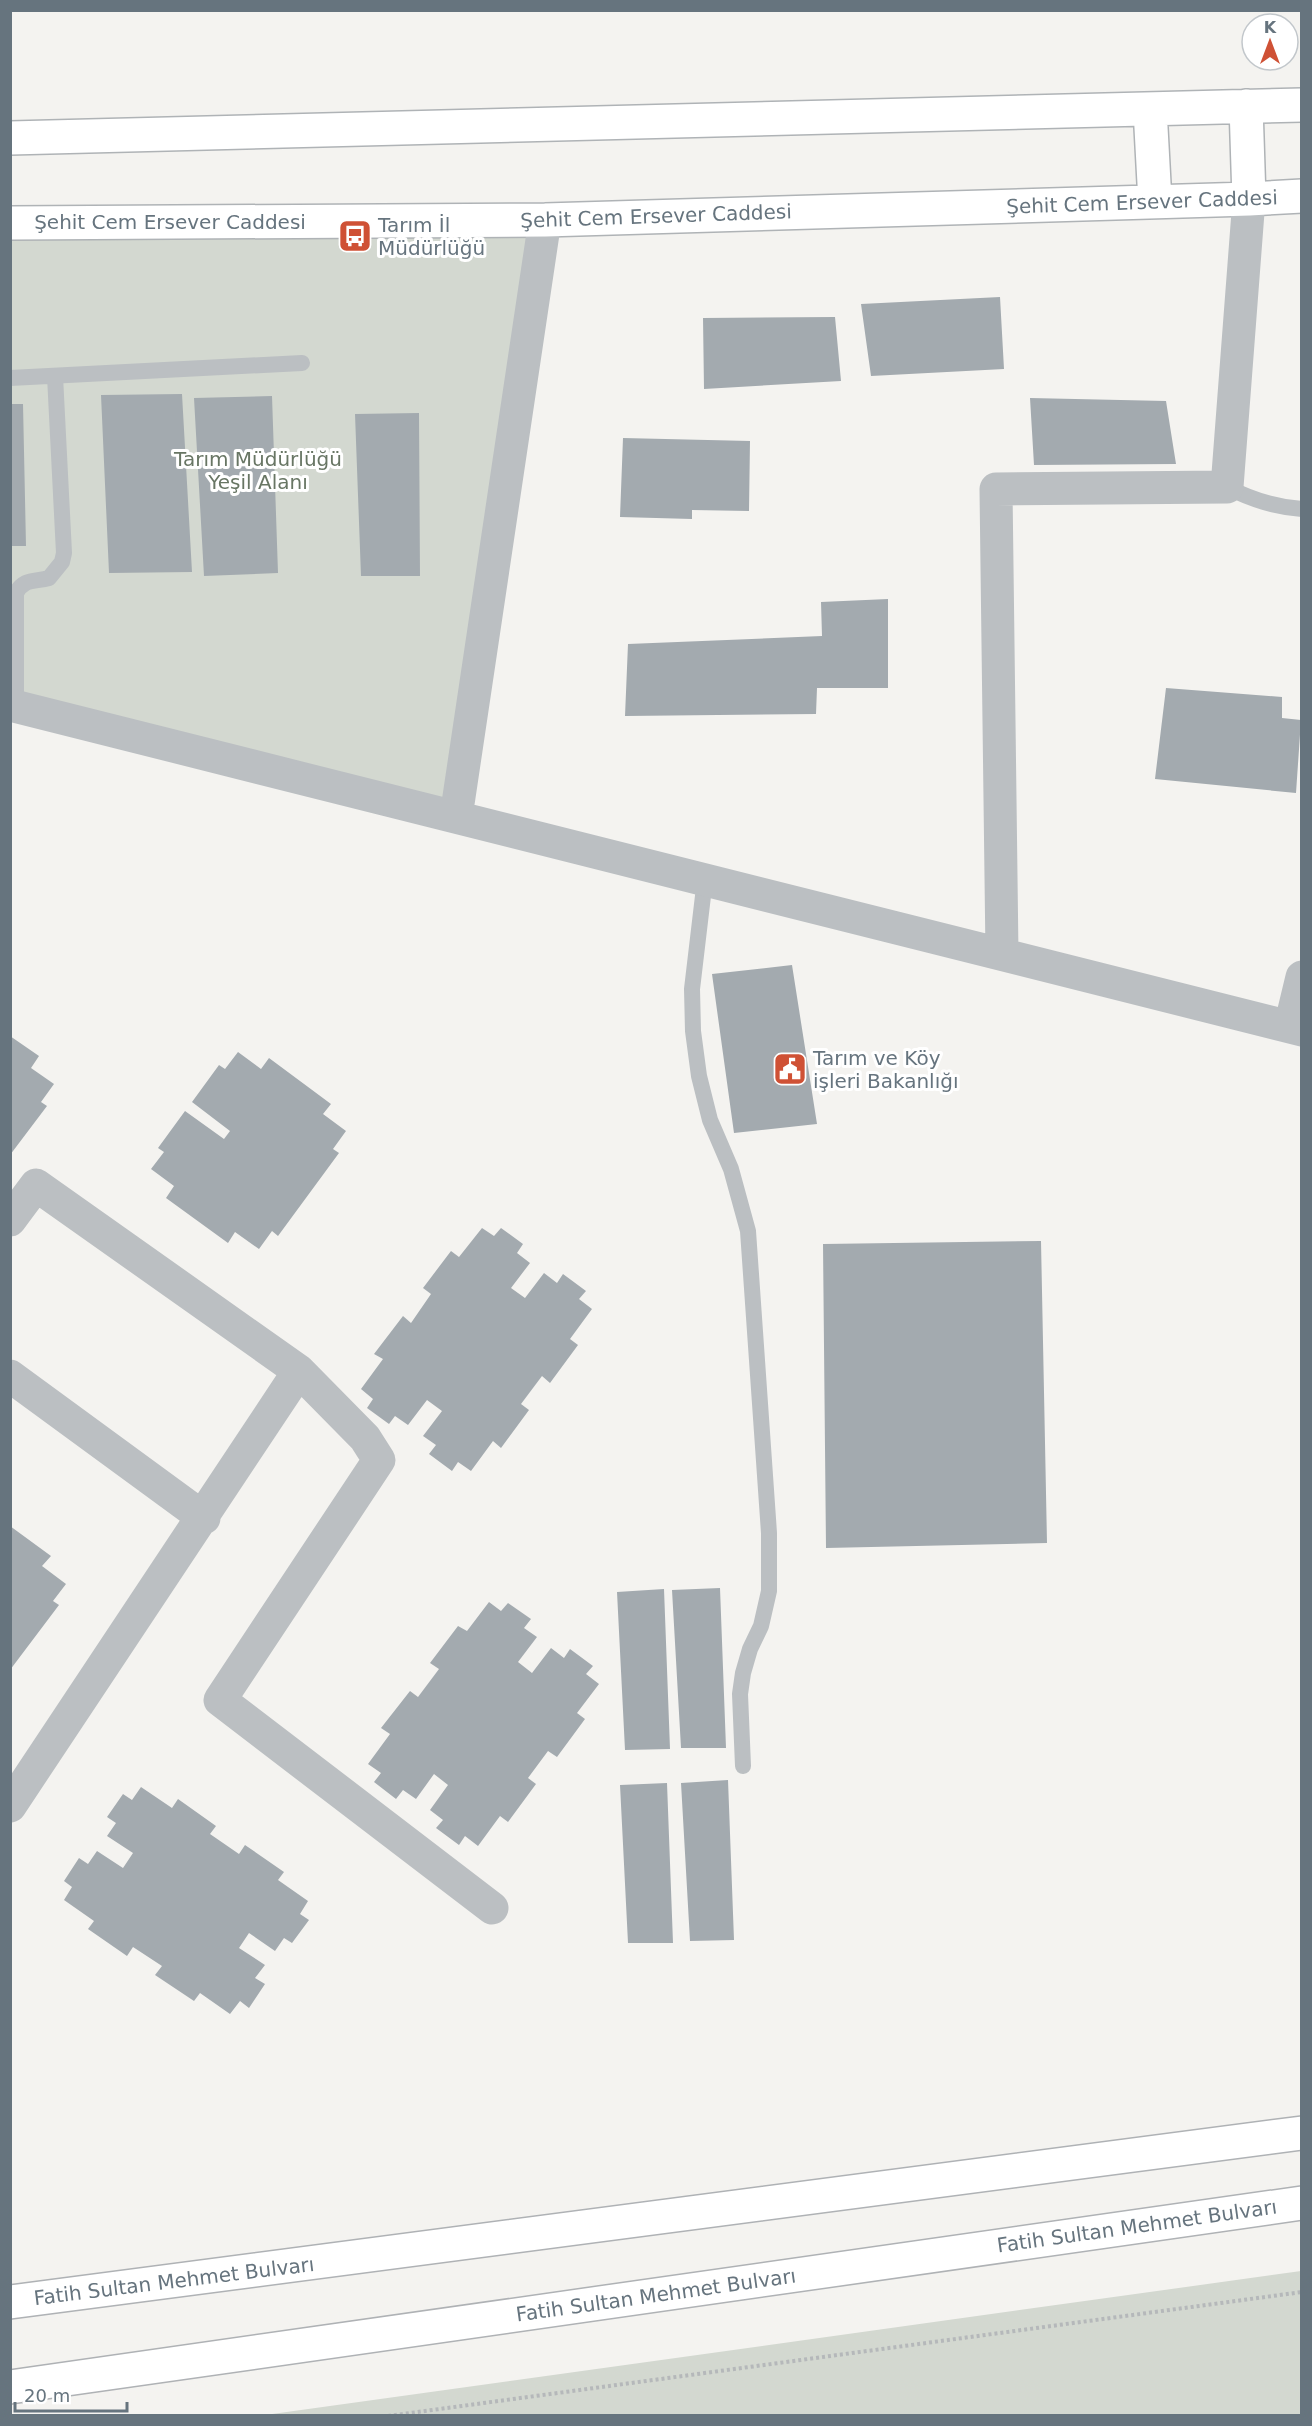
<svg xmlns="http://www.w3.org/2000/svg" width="1312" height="2426" font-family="'DejaVu Sans',sans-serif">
  <rect width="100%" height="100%" fill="#f4f3f0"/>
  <path fill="#d3d8d0" d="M545,220L456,817L11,705L10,223Z
    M1301,2271V2415H265Z"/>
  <path fill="#a3aaaf" d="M1000,297L1004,369L871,376L861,304Z
    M835,317L841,381L704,389L703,318Z
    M182,394L192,572L109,573L101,395Z
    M272,396L278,573L204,576L194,398Z
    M1030,398L1166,401L1176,464L1034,465Z
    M10,404H23L26,546H10Z
    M419,413L420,576H361L355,414Z
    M623,438L750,441L749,511L692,510V519L620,517Z
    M888,599V688H817L816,714L625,716L628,644L822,636L821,602Z
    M1166,688L1282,697V718L1301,720L1296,793L1155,779Z
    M792,965L817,1124L734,1133L712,974Z
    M10,1036L39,1056L31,1068L54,1084L41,1102L47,1106L10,1155Z
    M238,1052L261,1069L269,1058L331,1104L323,1114L346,1131L333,1149L339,1153L278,1236L272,1231L259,1249L235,1232L228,1243L166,1198L174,1186L151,1169L164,1152L158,1148L185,1111L224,1139L230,1131L192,1102L219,1065L225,1069Z
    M482,1228L494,1236L501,1228L523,1244L517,1253L530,1263L511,1288L525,1298L544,1273L557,1283L563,1274L586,1291L579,1299L592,1309L570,1339L578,1345L550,1383L542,1376L521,1404L529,1410L501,1448L493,1441L471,1471L458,1462L452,1471L429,1454L436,1445L423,1436L442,1411L427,1400L408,1425L395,1416L389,1424L367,1408L373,1399L361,1389L383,1359L374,1354L403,1316L411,1323L431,1294L423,1288L451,1251L459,1257Z
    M1041,1241L1047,1543L826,1548L823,1244Z
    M10,1526L51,1556L42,1566L66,1584L53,1601L59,1605L10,1670Z
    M720,1588L726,1748H681L672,1590Z
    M664,1589L670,1749L625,1750L617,1592Z
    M489,1602L501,1611L508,1603L531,1619L524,1628L537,1637L518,1662L532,1673L551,1648L564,1658L570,1649L593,1666L586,1674L599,1684L577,1713L585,1719L557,1757L548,1751L528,1778L536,1784L508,1822L500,1816L478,1846L465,1836L459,1845L436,1828L443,1820L430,1810L448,1785L434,1774L416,1799L403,1790L396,1799L374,1782L381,1773L368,1764L390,1734L381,1728L410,1691L418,1697L439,1669L430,1663L458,1626L467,1631Z
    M728,1780L734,1940L690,1941L681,1783Z
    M667,1783L673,1943H628L620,1785Z
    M141,1787L172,1808L178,1799L216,1826L210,1834L239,1854L245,1845L284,1872L278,1880L308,1901L300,1914L309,1920L292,1943L284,1938L275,1951L249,1933L239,1948L265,1965L255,1978L265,1984L249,2008L240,2001L230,2014L200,1993L194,2001L155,1975L162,1966L133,1947L127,1956L88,1929L94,1921L64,1900L72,1887L64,1881L79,1858L88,1864L97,1851L123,1868L133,1853L107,1836L116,1823L107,1817L123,1794L132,1800Z"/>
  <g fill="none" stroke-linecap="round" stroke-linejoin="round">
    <g stroke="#afb3b6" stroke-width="36">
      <path id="primary" d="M1246,106L1249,199
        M1150,109L1155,202
        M10,138L1302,105
        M10,223L545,220L1249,199L1302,196"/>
    </g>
    <g stroke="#afb2b5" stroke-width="36">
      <path id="trunk" d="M10,2302L1302,2133
        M10,2387L1302,2203"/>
    </g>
    <path stroke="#b5b8ba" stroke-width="4" stroke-dasharray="3 3" stroke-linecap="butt" d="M388,2416L1302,2292"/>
    <path stroke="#bbbfc2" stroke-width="16" d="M10,378L302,363
      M1227,487C1250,499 1275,507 1302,509
      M16,706V593C24,578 35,582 49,578L62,562L64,553L55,376
      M705,879L692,989L693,1031L699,1076L710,1120L731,1169L748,1231L769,1533V1591L761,1626L750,1649L743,1673L740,1694L743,1766"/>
    <path stroke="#bbbfc2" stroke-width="33" d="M10,705L1302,1030
      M456,817L545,220
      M1002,954L996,489L1227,487L1249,199
      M1290,1027L1302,977
      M10,1220L36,1185L299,1371L365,1438L379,1460L220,1700L492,1908
      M10,1376L204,1518
      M10,1806L299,1371"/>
    <use href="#primary" stroke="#fff" stroke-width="33"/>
    <use href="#trunk" stroke="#fff" stroke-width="33"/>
  </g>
  <defs>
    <g id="bus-square" transform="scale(1.725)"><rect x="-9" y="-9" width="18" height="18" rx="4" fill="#cf5135" stroke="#fff"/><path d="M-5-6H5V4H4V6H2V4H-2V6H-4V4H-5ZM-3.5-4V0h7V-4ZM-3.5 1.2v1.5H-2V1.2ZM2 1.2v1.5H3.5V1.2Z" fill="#fff"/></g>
    <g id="civic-square" transform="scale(1.725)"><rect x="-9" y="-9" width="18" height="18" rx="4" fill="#cf5135" stroke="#fff"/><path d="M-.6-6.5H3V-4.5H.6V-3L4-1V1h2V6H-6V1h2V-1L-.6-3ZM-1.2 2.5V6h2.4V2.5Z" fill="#fff"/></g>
  </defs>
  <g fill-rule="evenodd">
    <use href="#bus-square" x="355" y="236"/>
    <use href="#civic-square" x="790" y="1069"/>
  </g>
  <g text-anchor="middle" stroke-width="6" stroke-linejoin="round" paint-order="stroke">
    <g font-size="20" fill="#66747e" stroke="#fff">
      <text transform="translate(1142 202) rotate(-2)" y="7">Şehit Cem Ersever Caddesi</text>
      <text transform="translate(656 216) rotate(-2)" y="7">Şehit Cem Ersever Caddesi</text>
      <text x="170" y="229">Şehit Cem Ersever Caddesi</text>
      <text transform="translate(1137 2226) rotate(-8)" y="7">Fatih Sultan Mehmet Bulvarı</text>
      <text transform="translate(174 2281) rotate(-7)" y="7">Fatih Sultan Mehmet Bulvarı</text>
      <text transform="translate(656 2295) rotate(-8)" y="7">Fatih Sultan Mehmet Bulvarı</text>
    </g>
    <g font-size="20" fill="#66747e" stroke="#fff" text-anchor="start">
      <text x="378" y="232">Tarım İl<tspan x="378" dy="23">Müdürlüğü</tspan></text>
      <text x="813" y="1065">Tarım ve Köy<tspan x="813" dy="23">işleri Bakanlığı</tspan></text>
    </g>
    <g font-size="20" fill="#687664" stroke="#fff">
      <text x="258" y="466">Tarım Müdürlüğü<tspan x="258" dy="23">Yeşil Alanı</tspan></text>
    </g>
  </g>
  <rect width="1312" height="2426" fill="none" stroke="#66747e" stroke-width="24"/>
  <g transform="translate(1270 42)"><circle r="28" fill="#ffffff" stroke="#c2c7cb" stroke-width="1.5"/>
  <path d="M0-4.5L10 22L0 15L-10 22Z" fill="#cf5135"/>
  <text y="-9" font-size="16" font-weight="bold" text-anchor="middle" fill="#66747e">K</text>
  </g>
  <path d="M15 2402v9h112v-9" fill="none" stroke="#66747e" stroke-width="3"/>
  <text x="24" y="2402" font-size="18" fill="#66747e" stroke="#ffffff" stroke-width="4.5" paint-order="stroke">20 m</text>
</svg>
